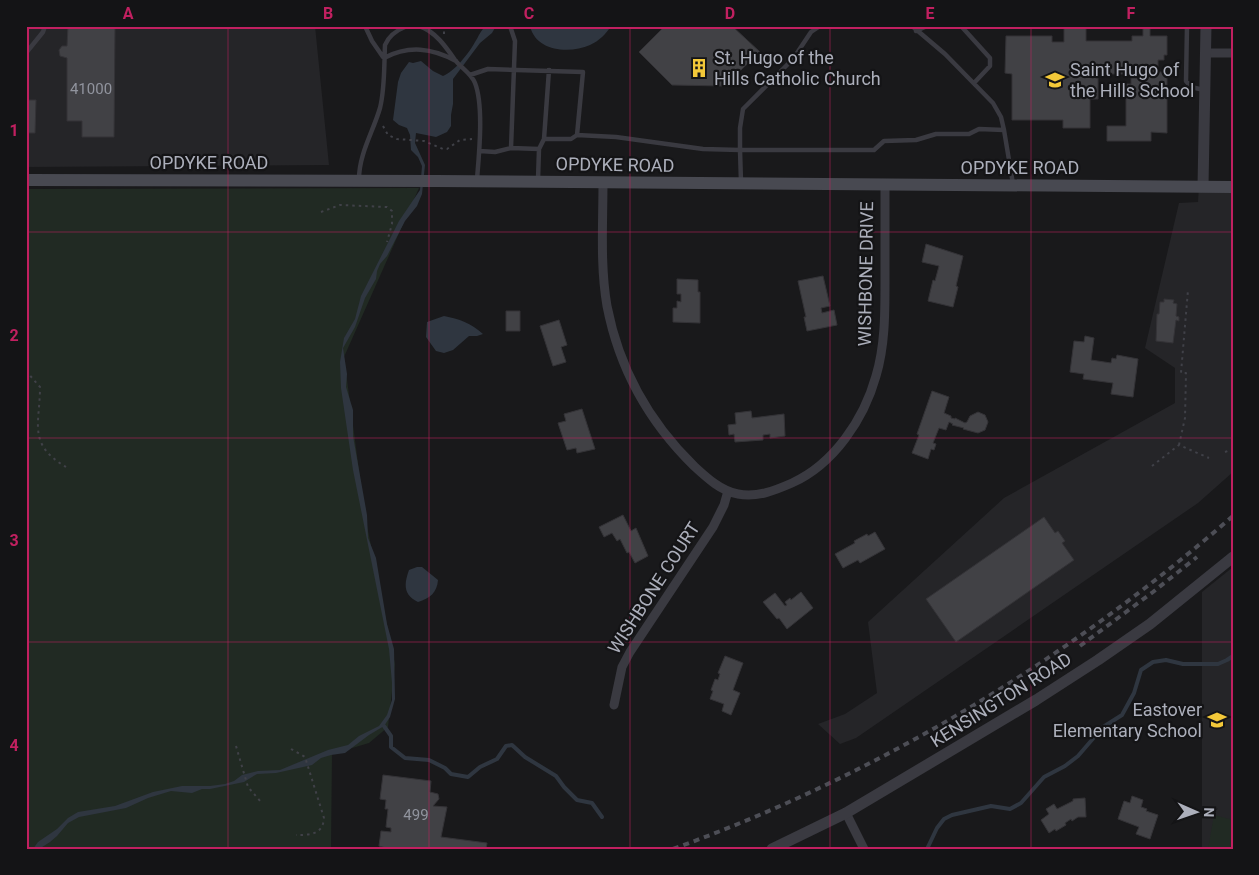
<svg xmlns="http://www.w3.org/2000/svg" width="1259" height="875" font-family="Roboto,sans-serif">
  <rect width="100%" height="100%" fill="#19191b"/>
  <path fill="#252528" d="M26,26H315L329,165L26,167Z
    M1199,185H1233V472L1198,503L856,738L840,744L818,724L845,714L877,693L868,622L1004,498L1175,403V368L1145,348L1179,203L1198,202Z
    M1233,567V849H1202V592Z"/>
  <path fill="#212a23" d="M419,188L344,357L365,516L395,664L388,727L369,743L332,754L331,849H26V189Z
    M1214,815L1233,820V849H1208Z"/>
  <path fill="#2f3640" d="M486,26H496L492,33L480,43L453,79V104L451,115V126L447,132L436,137L416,133L415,143L425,165L422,194L417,206L405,221L387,256L380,264L377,271L376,279L365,298L355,327L343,348L347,374L346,387L353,410V436L367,515L368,538L376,558L387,624L394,649L395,699L390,717L384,726L369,735L345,753L331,755L321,758L312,765L276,773L257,774L244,782L210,789H202L192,793L171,791L148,798L126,808L79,817L68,823L57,836L50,842L39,849H33L38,842L57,829L68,818L78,812L115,806L153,792L182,786H210L225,784L234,781L242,775L258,771L280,770L328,750L348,745L359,736L379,726L387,715L392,700V683L389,649L353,470L341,388L340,362L344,338L355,319L361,296L399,221L420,190L422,166L418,157L411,150L410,135L407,128L399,125L393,120L398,82L401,73L409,62L413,63L421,61L433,71L443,76C454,72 469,53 475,42C479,36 480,31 486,26Z
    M530,26H611C606,34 599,41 590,45C570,54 536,52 530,26Z
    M444,316C459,319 471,323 483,334L477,336H469L453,350L444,353L436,351L426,337L427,322Z
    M417,567H422L438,580C437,593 430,598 418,602C403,595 404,584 409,570Z"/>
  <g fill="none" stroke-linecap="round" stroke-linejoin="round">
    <path stroke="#2f3640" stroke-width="4" d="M384,726L391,736V747L405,758L429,760L445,768L451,774L468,777L480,767L497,759L506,746L512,745L525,757L556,776L564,787L577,800L592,803L602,817
      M927,849L937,828L944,819L952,815L991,806L1010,809L1021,803L1044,777L1065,766L1078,756L1103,727L1122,715L1134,693L1141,670L1153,662L1166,660L1183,664H1218L1227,660L1233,656"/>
  </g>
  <path fill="#414145" stroke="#343337" d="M68,26H115L114,137H82V121H67V58L60,56L59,50L62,46H67Z
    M665,26H732L760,52L724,86L672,85L639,52Z
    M1064,26H1086V41H1132V36H1143V26H1150V36H1167V55H1164V60H1158V72H1164V77H1167V133L1151,132V141H1107V126H1126V84H1131V74H1098V99H1090V128H1063V120H1012V74L1005,73L1006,36H1052V42H1064Z
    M26,100H36L35,133H26Z
    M926,244L963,256L956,286L958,287L953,307L928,301L933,280L935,281L939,266L922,262Z
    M823,276L830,306L821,308L822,313L834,310L837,325L807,331L804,317H806L798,281Z
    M677,279L698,280V292H700V323L673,322V308H677V301L681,302V294H677Z
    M1164,299L1174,300L1173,303L1177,304L1176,316L1179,317V321L1176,320L1173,343L1156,341L1157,314H1159L1160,302H1164Z
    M506,311H520V331H506Z
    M559,320L567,345L561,347L566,362L553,366L540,326Z
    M1085,336L1094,338L1091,360L1111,363L1112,358L1116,359L1117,355L1138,359L1133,397L1111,394L1113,383L1083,379L1084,374L1070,372L1074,341L1084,342Z
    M932,391L949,397L944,413L951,416V418L955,419V418L965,423L967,422L970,416L978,412L985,415L988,422L985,430L978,433L963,429L964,428L952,425L953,424L949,422L946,430L939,428L933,443L936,444L934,450L931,449L928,459L912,453L919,435L917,434Z
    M582,409L595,449L577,453L576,448L567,450L558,423L566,421L564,414Z
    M751,411L752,418L784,414L785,436L770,438V434L763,435V440L735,442L734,434L729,435L728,425L736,424L735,413Z
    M623,515L631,531L636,528L648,556L635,563L629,552L627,553L620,539L617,541L612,533L604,537L599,527Z
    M1044,517L1055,533L1058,531L1065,541L1062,543L1074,560L956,642L926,599Z
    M875,532L885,549L860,563L858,560L843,568L835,554L855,543L854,541L867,534L868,536Z
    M801,592L813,608L787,629L779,618L777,619L763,602L775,593L785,606L787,605L785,602L790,598L791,600Z
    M725,656L743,663L733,690L740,693L731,715L722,711L724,704L710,699L713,691L711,690L715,679L718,680L720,674L718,673Z
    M383,775L431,781L430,792L438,794L439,799L433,806L447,807L441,837L487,843L486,849H389L379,846L381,831L391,832V828L386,827L388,809H385L386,800L380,799Z
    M1132,796L1143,800L1141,807L1147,809L1146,811L1158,815L1150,839L1136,834L1139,827L1118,819L1124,801L1130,803Z
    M1085,798L1086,817H1078L1072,821L1071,819L1065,823L1066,825L1056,831L1055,829L1049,833L1041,820L1049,814L1046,809L1054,804L1057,809L1073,801V799Z"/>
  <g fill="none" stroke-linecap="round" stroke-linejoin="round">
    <path stroke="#404148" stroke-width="2" stroke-dasharray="2.5 4" stroke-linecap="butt" d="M444,34V26
      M383,126L388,135L397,139L424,141L443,149H447L460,140L472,139
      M321,212L340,205L387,207L392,211V224L387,242
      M26,371L40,387C40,424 27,444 66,467
      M1179,445L1185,418L1186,373H1181L1188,290
      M1225,452L1233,449
      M1152,466L1179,445L1209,458
      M236,746L248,787L261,802
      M291,749L305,757L324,818C323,835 309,835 296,835"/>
    <path stroke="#3a3a41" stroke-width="4.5" d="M365,26L372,41L383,57
      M419,26C435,31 446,47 455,60C461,68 471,73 475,83C484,106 479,155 477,179
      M510,26L515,41L511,148
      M820,26L811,32L793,59L743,109L740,128V150H874L884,141L916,140L936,134H969L979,129L1004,130L1013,184
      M912,26L945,54L993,103L1001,117L1004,130
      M961,26L990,58V66L974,83
      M1187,26L1186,81L1191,87L1204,90
      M916,31L927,26
      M26,53L43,32L45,26
      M384,58C409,45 432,48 456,61
      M470,75L488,69L583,72L577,135
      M544,139H571L577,135L616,137L703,149L740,150L741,182
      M480,151L495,152L511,148L539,149
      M359,179C359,154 373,132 380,108C385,88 384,65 385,45C389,35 397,30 407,26
      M538,180L539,149L544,139L549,70"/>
    <path stroke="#3a3a41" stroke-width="9" d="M1206,53H1233
      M603,182C603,223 600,266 607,306C619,368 649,422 694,466C707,478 721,491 738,494C757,498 776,490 792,483C834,464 864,419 876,376C885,346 885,314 885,283C885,250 885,217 885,184
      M614,705L622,667L630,652L713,527L724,505L728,491
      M846,813L864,849"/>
    <path stroke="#3a3a41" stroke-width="11" d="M1203,186L1206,26
      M772,849L846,813L1036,700L1098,660L1150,624L1233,557"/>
    <path stroke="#484951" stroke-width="12" d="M26,180L436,181L1233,187"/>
    <path stroke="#4d4e56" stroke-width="4" stroke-dasharray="6 5" stroke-linecap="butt" d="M1080,646L1153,592L1197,557
      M673,849C880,774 1067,660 1233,516"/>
  </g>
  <path fill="none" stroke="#c12060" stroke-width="1" stroke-opacity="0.55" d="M228,26V849M429,26V849M630,26V849M830,26V849M1031,26V849M26,232H1233M26,438H1233M26,642H1233"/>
  <defs>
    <g id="building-bare" transform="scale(1.5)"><path d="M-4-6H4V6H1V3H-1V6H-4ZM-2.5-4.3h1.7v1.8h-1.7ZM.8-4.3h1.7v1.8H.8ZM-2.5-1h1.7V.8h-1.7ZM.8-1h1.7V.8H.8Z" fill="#f3c839" stroke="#141416" stroke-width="2.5" paint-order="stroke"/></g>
    <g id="school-bare" transform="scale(1.5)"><path d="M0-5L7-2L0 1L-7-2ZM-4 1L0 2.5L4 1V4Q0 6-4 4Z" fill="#f3c839" stroke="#141416" stroke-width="2.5" paint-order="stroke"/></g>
  </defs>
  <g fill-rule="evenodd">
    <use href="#building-bare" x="699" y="68"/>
    <use href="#school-bare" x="1055" y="80"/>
    <use href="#school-bare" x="1217" y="720"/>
  </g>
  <g text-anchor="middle" stroke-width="4.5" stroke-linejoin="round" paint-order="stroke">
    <g font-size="15" fill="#91949e">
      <text x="91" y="94">41000</text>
      <text x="416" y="820">499</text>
    </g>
    <g font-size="18" fill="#acafbb" stroke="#141416" text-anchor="start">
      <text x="714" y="64">St. Hugo of the<tspan x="714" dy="21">Hills Catholic Church</tspan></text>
      <text x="1070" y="76">Saint Hugo of<tspan x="1070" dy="21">the Hills School</tspan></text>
      <text x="1202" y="716" text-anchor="end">Eastover<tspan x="1202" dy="21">Elementary School</tspan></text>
    </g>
    <g font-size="18" fill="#acafbb" stroke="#141416">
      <text x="209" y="169">OPDYKE ROAD</text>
      <text transform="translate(615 165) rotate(1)" y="6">OPDYKE ROAD</text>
      <text x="1020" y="174">OPDYKE ROAD</text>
      <text transform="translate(866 274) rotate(-89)" y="6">WISHBONE DRIVE</text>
      <text transform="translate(654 588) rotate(-57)" y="6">WISHBONE COURT</text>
      <text transform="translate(1001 700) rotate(-32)" y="6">KENSINGTON ROAD</text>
    </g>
  </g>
  <rect width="1259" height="875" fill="none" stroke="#141416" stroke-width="55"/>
  <g transform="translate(1196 812) rotate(92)" stroke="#141416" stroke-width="4" paint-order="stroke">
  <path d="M0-4L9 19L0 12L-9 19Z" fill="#acafbb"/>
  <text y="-8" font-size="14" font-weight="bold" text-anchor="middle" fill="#acafbb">N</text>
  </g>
  <rect x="28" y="28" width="1204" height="820" fill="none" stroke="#c12060" stroke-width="2"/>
  <g font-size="16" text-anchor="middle" font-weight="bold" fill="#c12060">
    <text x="128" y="19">A</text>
    <text x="328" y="19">B</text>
    <text x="529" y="19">C</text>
    <text x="730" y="19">D</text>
    <text x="930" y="19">E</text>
    <text x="1131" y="19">F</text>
    <text x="14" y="136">1</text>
    <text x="14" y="341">2</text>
    <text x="14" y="546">3</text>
    <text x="14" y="751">4</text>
  </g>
</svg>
